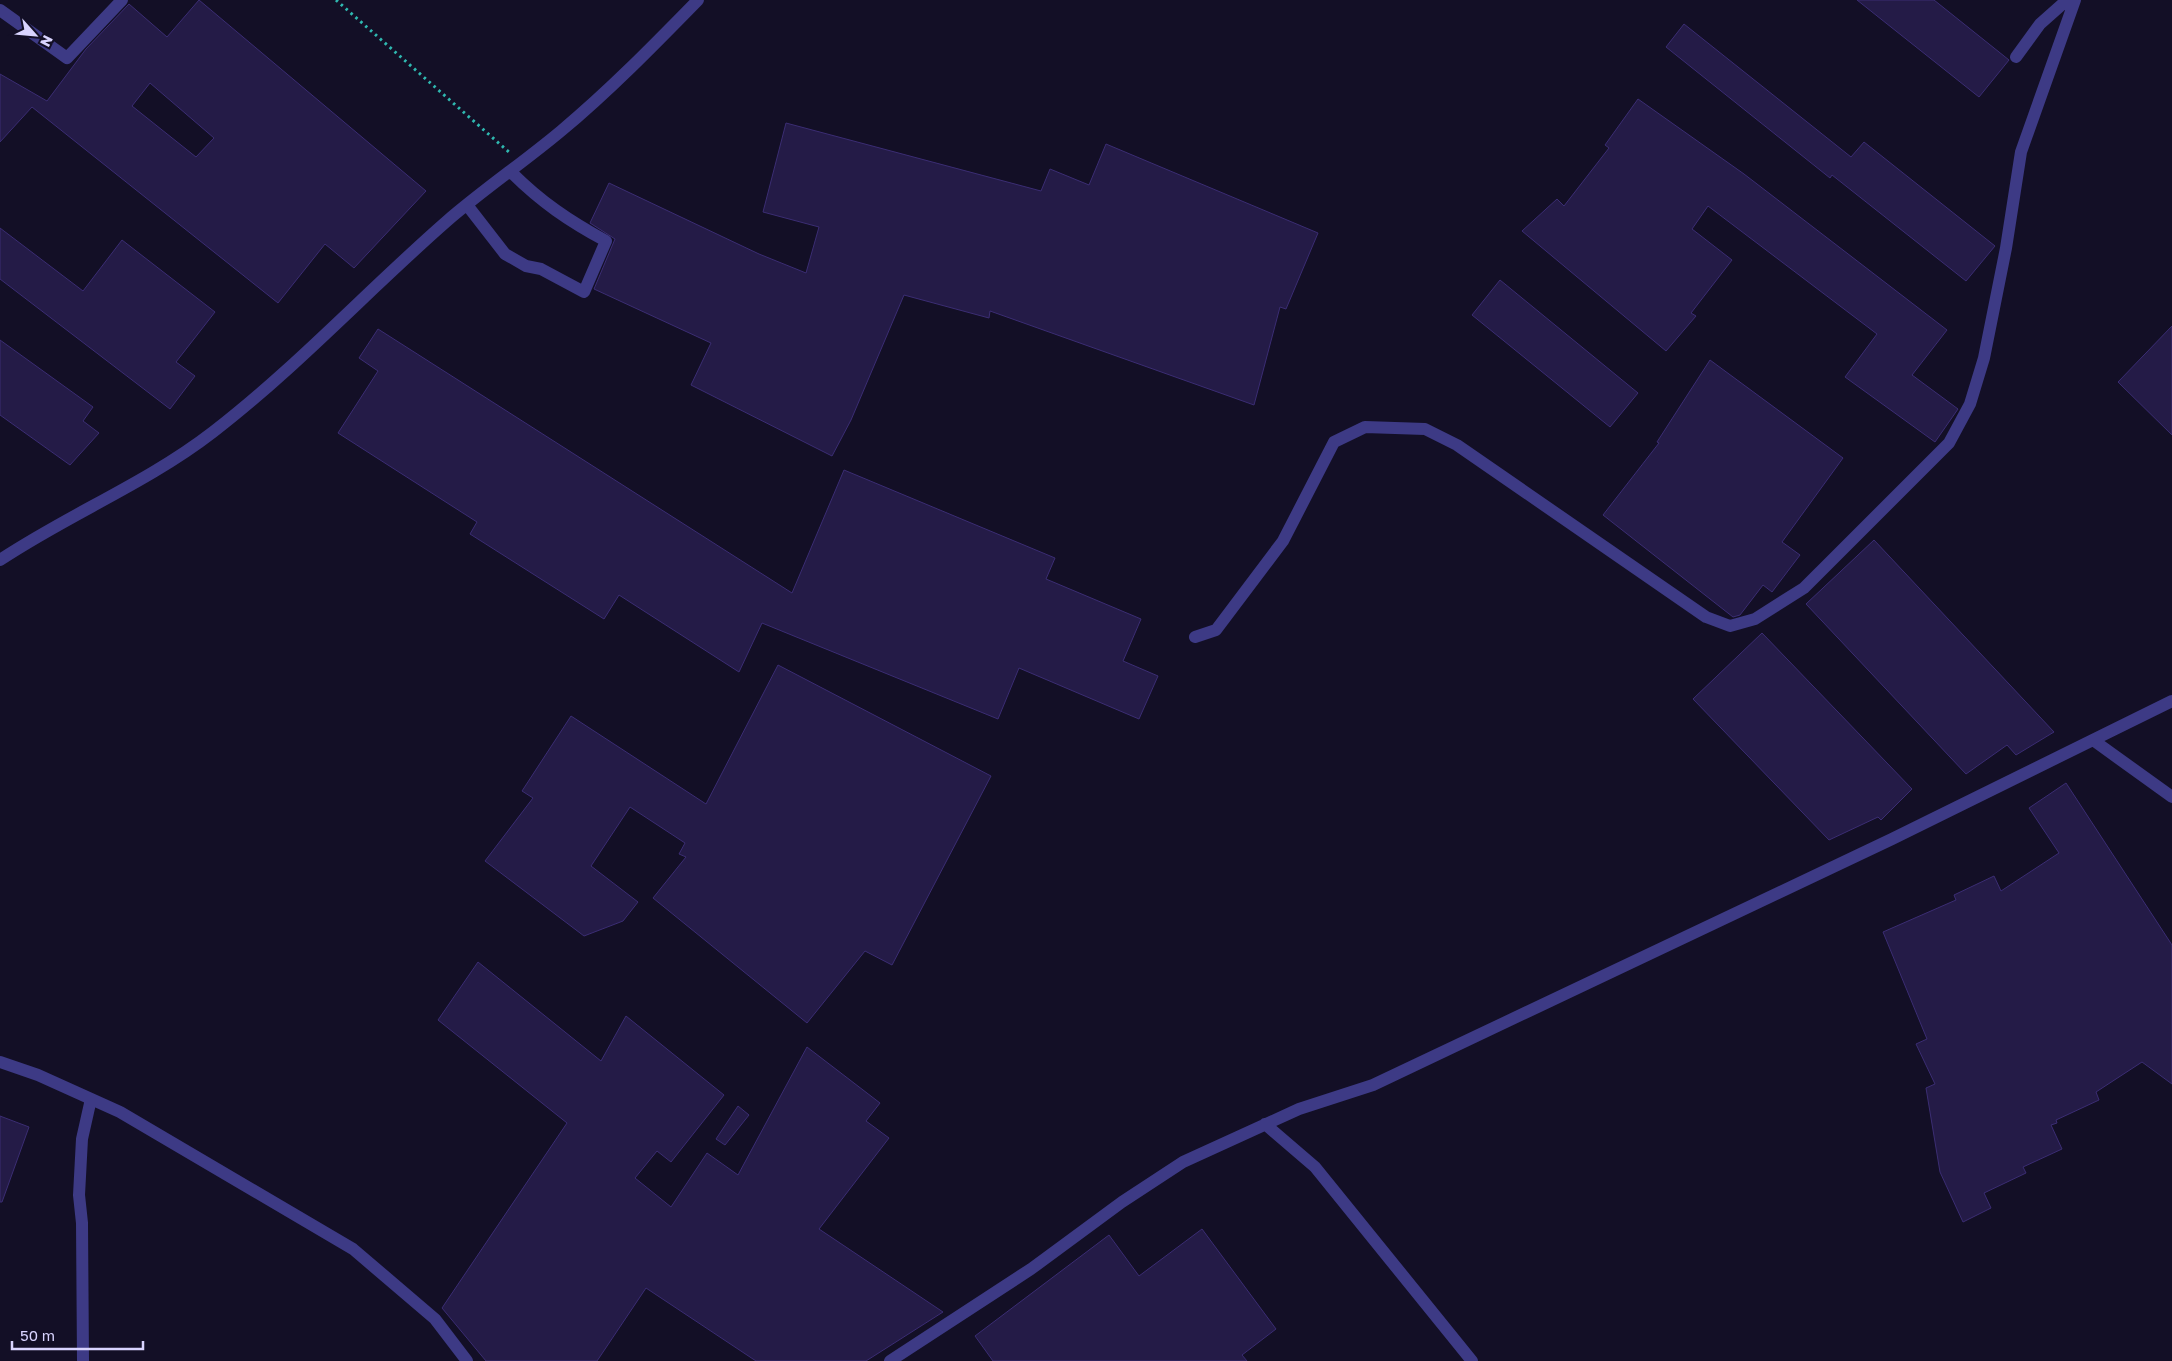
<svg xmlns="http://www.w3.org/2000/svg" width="2172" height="1361" font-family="'Golos Text',sans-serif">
  <rect width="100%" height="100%" fill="#130f26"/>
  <path fill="#241b47" stroke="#3b2d73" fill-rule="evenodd" d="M199,0L426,191L354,268L325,244L278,303L32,107L0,142V74L47,101L86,49L129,4L167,37ZM150,83L214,138L196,157L132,106Z
    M1857,0H1934L2009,60L1979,97Z
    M1684,24L1851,157L1864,142L1995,246L1966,281L1832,175L1830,178L1666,47Z
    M1638,99L1744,174L1947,330L1912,375L1958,409L1935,442L1845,377L1877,334L1708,206L1692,229L1732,260L1691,313L1696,316L1666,351L1522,231L1557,199L1564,206L1609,148L1605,145Z
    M786,123L1041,191L1050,169L1089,185L1106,144L1318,233L1286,309L1280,307L1254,405L990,311L989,318L904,295L851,420L832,456L691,385L711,343L594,289L615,239L590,223L609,183L759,254L806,273L819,227L763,212Z
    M0,228L83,291L122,240L215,312L176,362L195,376L170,409L0,279Z
    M1500,280L1638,393L1610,427L1472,315Z
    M2172,326V435L2118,382Z
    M378,329L792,593L844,470L1055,558L1046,579L1141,619L1123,661L1158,676L1139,719L1019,668L998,719L762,623L739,672L619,595L604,619L470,534L477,522L338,433L378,371L359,358Z
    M0,340L93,407L83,421L99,433L70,465L0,415Z
    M1710,360L1843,458L1782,542L1800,555L1772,592L1763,585L1740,615L1733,617L1603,515L1659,443L1657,442Z
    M1874,540L2054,732L2016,755L2007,745L1966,774L1806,604Z
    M1762,633L1912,789L1881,820L1878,817L1829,840L1693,699Z
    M778,665L991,776L892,965L865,951L807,1023L653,898L686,857L679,854L685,843L630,807L591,866L638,902L623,921L584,936L485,861L533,798L522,791L571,716L706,804Z
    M2066,783L2172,945V1084L2142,1062L2096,1092L2099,1100L2056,1120L2057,1123L2051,1125L2062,1149L2023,1167L2026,1173L1984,1193L1991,1208L1963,1222L1940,1172L1926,1088L1935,1084L1916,1044L1927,1039L1883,932L1956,900L1954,895L1994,876L2001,891L2059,853L2029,808Z
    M478,962L601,1061L626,1016L724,1095L671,1162L657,1151L635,1178L671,1207L707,1153L738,1175L807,1047L880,1103L866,1121L889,1138L819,1229L943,1312L866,1361H756L646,1288L597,1361H486L442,1308L567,1123L438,1020Z
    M738,1106L749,1115L725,1145L716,1139Z
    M0,1116L29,1127L2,1202H0Z
    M1202,1229L1276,1329L1242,1355L1247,1361H993L975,1336L1109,1235L1139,1276Z"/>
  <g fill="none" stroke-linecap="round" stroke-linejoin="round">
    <path stroke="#2fb8b0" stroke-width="3" stroke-dasharray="2.5 4" stroke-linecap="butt" d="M336,0L510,153"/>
    <path stroke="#3d3a85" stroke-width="12" d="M0,10L67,58L122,0
      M2016,57L2040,24L2067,0
      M467,205L505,254L526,266L541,269L584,292L606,241C569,221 541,202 511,172
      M0,560C69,514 147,483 213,432C296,368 368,290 447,221C484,189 524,162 561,131C609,91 654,45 698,0
      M1195,637L1216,630L1283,541L1334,442L1365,427L1425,429L1457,445L1706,617L1730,626L1755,619L1804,588L1949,443L1970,404L1984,358L2006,248L2021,152L2075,0
      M2093,740L2172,797
      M0,1062L38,1075L120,1112L353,1249L435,1319L467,1361
      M1265,1124L1315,1167L1472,1361
      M83,1361L82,1223L79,1195L82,1139L91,1099
      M890,1361L1031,1269L1122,1202L1183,1162L1299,1109L1373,1085L1892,839L2172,701"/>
  </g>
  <g transform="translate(35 35) rotate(117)" stroke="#130f26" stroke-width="4" paint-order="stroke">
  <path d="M0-4L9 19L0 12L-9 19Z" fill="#d9d4ff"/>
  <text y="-8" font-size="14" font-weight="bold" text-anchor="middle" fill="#d9d4ff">N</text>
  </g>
  <path d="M12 1341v8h131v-8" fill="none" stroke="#d9d4ff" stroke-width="2.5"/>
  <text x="20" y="1341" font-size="15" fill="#d9d4ff" stroke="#130f26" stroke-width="4" paint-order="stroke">50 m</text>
</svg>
